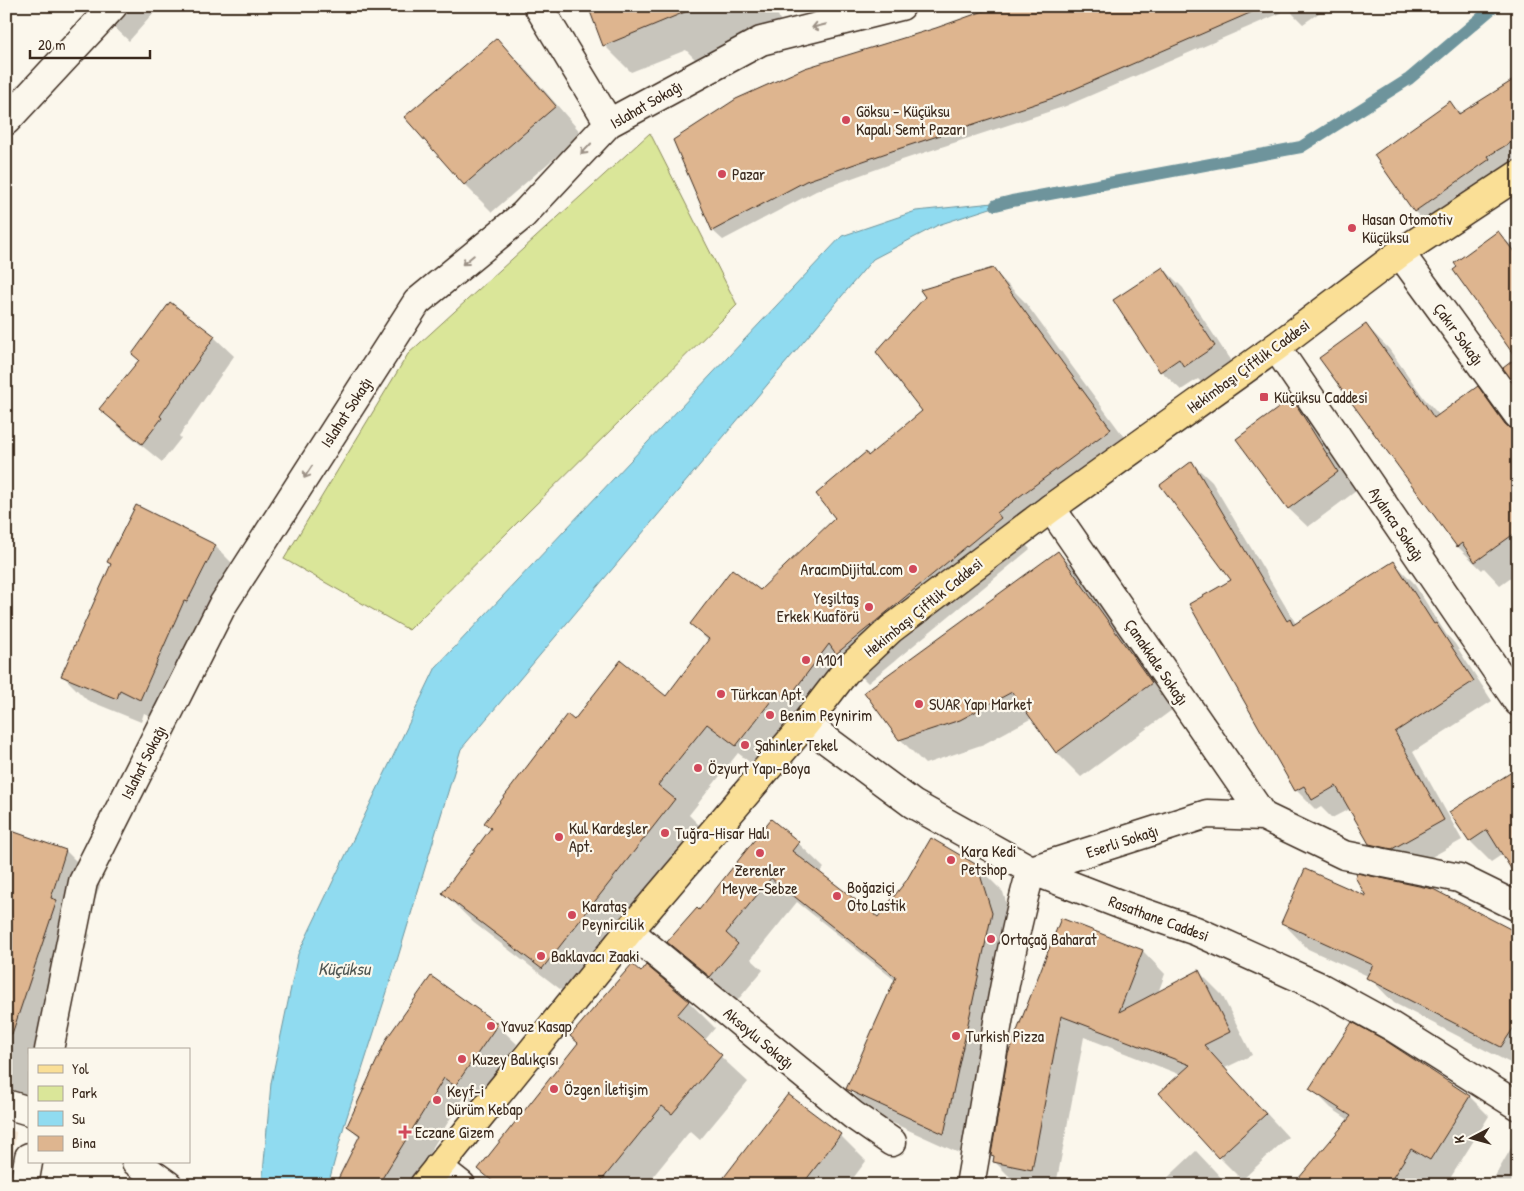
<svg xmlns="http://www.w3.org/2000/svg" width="1524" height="1191" font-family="'Patrick Hand',sans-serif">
  <rect width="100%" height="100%" fill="#fbf7ec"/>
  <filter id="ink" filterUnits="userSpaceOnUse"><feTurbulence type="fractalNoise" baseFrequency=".02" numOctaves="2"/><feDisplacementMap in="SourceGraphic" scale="10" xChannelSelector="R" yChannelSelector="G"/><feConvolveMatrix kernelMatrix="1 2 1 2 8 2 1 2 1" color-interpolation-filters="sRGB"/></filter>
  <g filter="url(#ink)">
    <path fill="#f2e3d0" d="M6,1129L16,1132L9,1185H6Z"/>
    <path fill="#dae699" stroke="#8a885c" d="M650,133L737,305L409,630L284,559L408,354Z"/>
    <path fill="#90dbf0" stroke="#6e949c" d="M1012,201L938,225L873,259L461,749L395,967L344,1126L328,1185H262L271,1083L298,954L436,667L842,236L916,211Z"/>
    <path fill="#0003" d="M92,6H160L129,41Z
      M589,6H797L777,12L783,29L752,39L696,60L686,50L631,72L604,45Z
      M1001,6H1279L1281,13L1066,106L902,160L816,191L723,240L713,231L674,141L936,29Z
      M1289,6H1329L1303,24L1293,14Z
      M497,40L524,67L582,134L492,212L465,185L406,117Z
      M1518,78V180L1439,235L1415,212L1375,155L1450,103L1462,114Z
      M1498,233L1518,252V386L1517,359Z
      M1163,268L1183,288L1234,366L1204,385L1198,379L1181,390L1161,371Z
      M993,270L1024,301L1141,460L1026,545L1030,549L868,683L860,675L767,776L738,753L689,815L704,830L573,999L474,923L443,893L575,722L666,697L709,642L692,624L760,592L837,518L868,457L924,412Z
      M1366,325L1389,349L1424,398L1440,416L1478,388L1501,411L1515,431H1518V572L1500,585L1484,568L1482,570L1458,547L1321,359Z
      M214,337L234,356L179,436L181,438L162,462L120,428L101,409Z
      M1292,400L1310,418L1356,491L1308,527L1289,509L1238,439Z
      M1192,463L1212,482L1296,624L1394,563L1413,582L1446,634L1455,644L1492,701L1413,752L1462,840L1412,868L1390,863L1370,843L1351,808L1332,818L1321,807L1316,810L1296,790L1256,717L1232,580Z
      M215,546L239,570L164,723L144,713L141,722L87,700L63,676L112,566L108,562Z
      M1058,552L1083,577L1176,707L1081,777L1056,752L1032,718L984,744L925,764L900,739Z
      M1518,769L1503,854L1491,862L1470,841L1451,812Z
      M771,821L798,843L824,868L819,874L879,919L977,866L1003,892L1017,939L970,1158L873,1114L848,1088L896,981L797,902L751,959L763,970L736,1002L694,967L669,942L699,912Z
      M6,830L66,851L100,885L85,930L90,935L60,1024L54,1050H29V1104L6,1097Z
      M1368,899L1518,934V1067L1394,1003L1368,976L1308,949L1282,922Z
      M1143,951L1165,974L1158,993L1199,972L1222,995L1252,1055L1225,1068L1288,1137L1242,1180L1219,1157L1181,1075L1084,1037L1056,1185L1017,1184L995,1162V1157L992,1155L1010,1054Z
      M646,967L689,1002L715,1028L704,1041L748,1082L700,1140L690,1131L646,1185H496L479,1168Z
      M497,1025L517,1044L475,1104L464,1096L410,1185H338L360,1137L348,1126Z
      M1382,1041L1470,1097L1489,1116L1446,1185H1294L1349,1120L1331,1108L1311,1088Z
      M840,1135L866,1161L848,1185H742Z
      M1517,1138L1518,1185H1490Z
      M1196,1151L1228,1185H1160Z"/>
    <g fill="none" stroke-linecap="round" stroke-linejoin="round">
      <path stroke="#6e949c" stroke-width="12" d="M996,205L1012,201L1301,147L1409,79L1495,6"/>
    </g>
    <path fill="#deb58f" stroke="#3b2a1e" d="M588,6H697V7L603,46Z
      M998,6H1266L1056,97L892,151L806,181L712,231L673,140L736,99L805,68L936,28Z
      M497,38L556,106L464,185L404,117Z
      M1518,77V138L1488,156L1490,159L1414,212L1374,155L1450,101L1459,114Z
      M1498,231L1518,257V388L1503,368L1516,358L1453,270L1457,267L1454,263Z
      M1163,267L1215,346L1184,367L1179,359L1160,372L1113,300Z
      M993,268L1111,429L997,513L1001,518L836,654L829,644L787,700L778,692L736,746L707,724L658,785L675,799L542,969L442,893L491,828L484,823L567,714L574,720L621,660L666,696L709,639L690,624L732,569L760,590L835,518L816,494L866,452L868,456L922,411L876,352L925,297L920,290Z
      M170,302L215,336L160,416L162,418L142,444L99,409L139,360L132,354Z
      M1366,324L1411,387L1413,386L1434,418L1478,386L1505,424L1511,429L1518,430V531L1475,562L1462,543L1457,547L1319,358Z
      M1292,398L1338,472L1288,509L1236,439Z
      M1192,461L1287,621L1290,619L1293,625L1394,561L1434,624L1436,623L1474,681L1395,732L1444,820L1392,849L1369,844L1336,786L1312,800L1304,786L1295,791L1189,604L1231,580L1160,485Z
      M136,505L216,545L187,602L184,601L140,700L120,690L117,699L61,676L111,564L107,562Z
      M1058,551L1152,683L1056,753L1012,692L960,720L899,740L864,692Z
      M1518,768V880L1487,830L1469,842L1449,812Z
      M771,819L799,842L792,851L878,917L906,881L931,838L977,865L992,913L944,1134L846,1089L896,977L771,878L726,933L738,944L710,977L667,942L697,908L699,910Z
      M6,829L66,850L51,898L57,900L12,1034L6,1033Z
      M1305,869L1366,896L1355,877L1357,873L1433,889L1518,933V1021L1501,1047L1366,978L1373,965L1281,923Z
      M1061,918L1143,950L1119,1012L1199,970L1230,1032L1204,1045L1266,1114L1218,1158L1159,1093L1190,1065L1061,1016L1032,1170L993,1162L994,1156L991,1155L1008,1054Z
      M632,964L641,972L646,965L689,1001L677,1015L722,1055L672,1114L662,1106L598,1185H497L478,1169L578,1043L570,1036Z
      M431,976L498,1024L455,1086L444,1078L378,1185H335L360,1135L347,1126L387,1038Z
      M1352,1022L1383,1039L1470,1096L1430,1160L1411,1149L1388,1185H1293L1351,1116L1309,1089Z
      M788,1094L841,1134L802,1185H718Z"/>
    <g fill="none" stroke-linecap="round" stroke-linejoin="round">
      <g stroke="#3b2a1e" stroke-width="31">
        <path id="minor" d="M538,6L609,123
          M6,121L113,6
          M1400,253L1518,415
          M1276,347L1518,702
          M1051,508L1263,816
          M805,724L913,804L1031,870L1127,907L1196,931L1318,986L1391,1026L1518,1106
          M629,931L853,1115L892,1142
          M49,1050L83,882L222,606L417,302L523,215L609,123L761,41L901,6
          M6,1104L29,1111
          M136,1162L168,1185
          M438,1167L461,1185
          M24,1185L29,1157
          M970,1185C989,1080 1003,973 1031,870L1207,814L1263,816L1344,855L1459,878L1518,907"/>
      </g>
      <g stroke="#3b2a1e" stroke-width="31">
        <path id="major" d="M424,1185L629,931L805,724L845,672L891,629L1051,508L1276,347L1400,253L1518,175"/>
      </g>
      <use href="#minor" stroke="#fbf7ec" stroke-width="28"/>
      <use href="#major" stroke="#fadf96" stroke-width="28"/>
    </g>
    <defs><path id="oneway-shaft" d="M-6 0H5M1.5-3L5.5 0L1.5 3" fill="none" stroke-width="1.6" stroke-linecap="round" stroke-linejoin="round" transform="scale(1.25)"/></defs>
    <g stroke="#9b9085">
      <use href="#oneway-shaft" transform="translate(819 26) rotate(166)"/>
      <use href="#oneway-shaft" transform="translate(586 149) rotate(133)"/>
      <use href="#oneway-shaft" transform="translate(468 260) rotate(141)"/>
      <use href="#oneway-shaft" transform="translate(308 472) rotate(123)"/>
    </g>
  </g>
  <g fill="#d1495b" stroke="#fbf7ec" stroke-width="2">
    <circle cx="846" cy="120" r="5"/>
    <circle cx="722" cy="174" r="5"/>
    <circle cx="1352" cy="228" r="5"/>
    <rect x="1259" y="392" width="10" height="10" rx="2.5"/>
    <circle cx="913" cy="569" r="5"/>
    <circle cx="869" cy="607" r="5"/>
    <circle cx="806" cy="660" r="5"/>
    <circle cx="721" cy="694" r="5"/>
    <circle cx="919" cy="704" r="5"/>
    <circle cx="770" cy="715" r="5"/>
    <circle cx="745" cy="745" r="5"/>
    <circle cx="698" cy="768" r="5"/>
    <circle cx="665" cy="833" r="5"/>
    <circle cx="559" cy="837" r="5"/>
    <circle cx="760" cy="853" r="5"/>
    <circle cx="951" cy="860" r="5"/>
    <circle cx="837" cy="896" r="5"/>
    <circle cx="572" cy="915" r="5"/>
    <circle cx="991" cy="939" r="5"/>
    <circle cx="541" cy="956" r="5"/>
    <circle cx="491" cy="1026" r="5"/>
    <circle cx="956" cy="1036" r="5"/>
    <circle cx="462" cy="1059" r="5"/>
    <circle cx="554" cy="1089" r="5"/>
    <circle cx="437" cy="1100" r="5"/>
    <path d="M402.5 1124.5h5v5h5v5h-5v5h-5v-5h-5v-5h5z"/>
  </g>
  <g text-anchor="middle" stroke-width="4.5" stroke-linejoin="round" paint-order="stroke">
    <g font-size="16" fill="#3b2a1e" stroke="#fbf7ec">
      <text transform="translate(646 104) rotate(-30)" y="6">Islahat Sokağı</text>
      <text transform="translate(1459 334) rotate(54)" y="6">Çakır Sokağı</text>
      <text transform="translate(1248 366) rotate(-36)" y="6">Hekimbaşı Çiftlik Caddesi</text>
      <text transform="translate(346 412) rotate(-57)" y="6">Islahat Sokağı</text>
      <text transform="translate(1397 524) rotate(56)" y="6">Aydınca Sokağı</text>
      <text transform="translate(923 607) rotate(-39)" y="6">Hekimbaşı Çiftlik Caddesi</text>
      <text transform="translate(1157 662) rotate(56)" y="6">Çanakkale Sokağı</text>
      <text transform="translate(143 762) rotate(-63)" y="6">Islahat Sokağı</text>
      <text transform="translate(1122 841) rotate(-18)" y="6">Eserli Sokağı</text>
      <text transform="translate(1159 918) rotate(20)" y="6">Rasathane Caddesi</text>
      <text transform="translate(759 1038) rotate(40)" y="6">Aksoylu Sokağı</text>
    </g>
    <g font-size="16" fill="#3b2a1e" stroke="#fbf7ec" text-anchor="start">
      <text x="856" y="117">Göksu - Küçüksu<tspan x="856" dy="18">Kapalı Semt Pazarı</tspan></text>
      <text x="732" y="180">Pazar</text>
      <text x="1362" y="225">Hasan Otomotiv<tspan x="1362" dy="18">Küçüksu</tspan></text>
      <text x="1274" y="403">Küçüksu Caddesi</text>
      <text x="903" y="575" text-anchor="end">AracımDijital.com</text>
      <text x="859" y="604" text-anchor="end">Yeşiltaş<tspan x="859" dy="18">Erkek Kuaförü</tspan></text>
      <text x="816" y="666">A101</text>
      <text x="731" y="700">Türkcan Apt.</text>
      <text x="929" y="710">SUAR Yapı Market</text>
      <text x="780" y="721">Benim Peynirim</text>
      <text x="755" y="751">Şahinler Tekel</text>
      <text x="708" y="774">Özyurt Yapı-Boya</text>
      <text x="569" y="834">Kul Kardeşler<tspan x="569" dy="18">Apt.</tspan></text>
      <text x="675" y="839">Tuğra-Hisar Halı</text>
      <text x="961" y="857">Kara Kedi<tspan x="961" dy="18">Petshop</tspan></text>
      <text x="760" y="876" text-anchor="middle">Zerenler<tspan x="760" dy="18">Meyve-Sebze</tspan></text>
      <text x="847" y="893">Boğaziçi<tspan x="847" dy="18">Oto Lastik</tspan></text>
      <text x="582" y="912">Karataş<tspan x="582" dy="18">Peynircilik</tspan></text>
      <text x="1001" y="945">Ortaçağ Baharat</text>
      <text x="551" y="962">Baklavacı Zaaki</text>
      <text x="501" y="1032">Yavuz Kasap</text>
      <text x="966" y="1042">Turkish Pizza</text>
      <text x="472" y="1065">Kuzey Balıkçısı</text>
      <text x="564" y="1095">Özgen İletişim</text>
      <text x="447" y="1097">Keyf-i<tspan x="447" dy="18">Dürüm Kebap</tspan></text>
      <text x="415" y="1138">Eczane Gizem</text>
    </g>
    <g font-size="18" font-style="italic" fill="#505652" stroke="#fbf7ec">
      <text x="344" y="975">Küçüksu</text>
    </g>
  </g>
  <rect width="1524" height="1191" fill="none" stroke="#fbf7ec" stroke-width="25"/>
  <rect x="12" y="12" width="1499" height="1166" fill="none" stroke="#3b2a1e" stroke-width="2" filter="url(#ink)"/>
  <rect x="28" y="1048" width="162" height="115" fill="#fbf7ec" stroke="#aea59a"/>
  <rect x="38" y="1065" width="25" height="8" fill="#fadf96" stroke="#aea59a"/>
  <text x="72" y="1074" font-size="15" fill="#3b2a1e">Yol</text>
  <rect x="38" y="1086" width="25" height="15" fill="#dae699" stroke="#aea59a"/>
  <text x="72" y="1098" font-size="15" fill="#3b2a1e">Park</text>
  <rect x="38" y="1111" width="25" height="15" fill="#90dbf0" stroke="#aea59a"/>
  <text x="72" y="1124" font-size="15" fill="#3b2a1e">Su</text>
  <rect x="38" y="1136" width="25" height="15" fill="#deb58f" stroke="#aea59a"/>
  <text x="72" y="1148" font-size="15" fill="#3b2a1e">Bina</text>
  <g transform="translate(1472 1138) rotate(264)" stroke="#fbf7ec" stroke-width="4" paint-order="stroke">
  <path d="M0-4L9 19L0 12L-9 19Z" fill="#3b2a1e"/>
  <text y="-8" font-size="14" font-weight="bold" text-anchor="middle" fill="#3b2a1e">K</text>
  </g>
  <path d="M30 50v8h120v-8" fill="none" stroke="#3b2a1e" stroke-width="2.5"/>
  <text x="38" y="50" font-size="15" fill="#3b2a1e" stroke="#fbf7ec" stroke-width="4" paint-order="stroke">20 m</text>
</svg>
